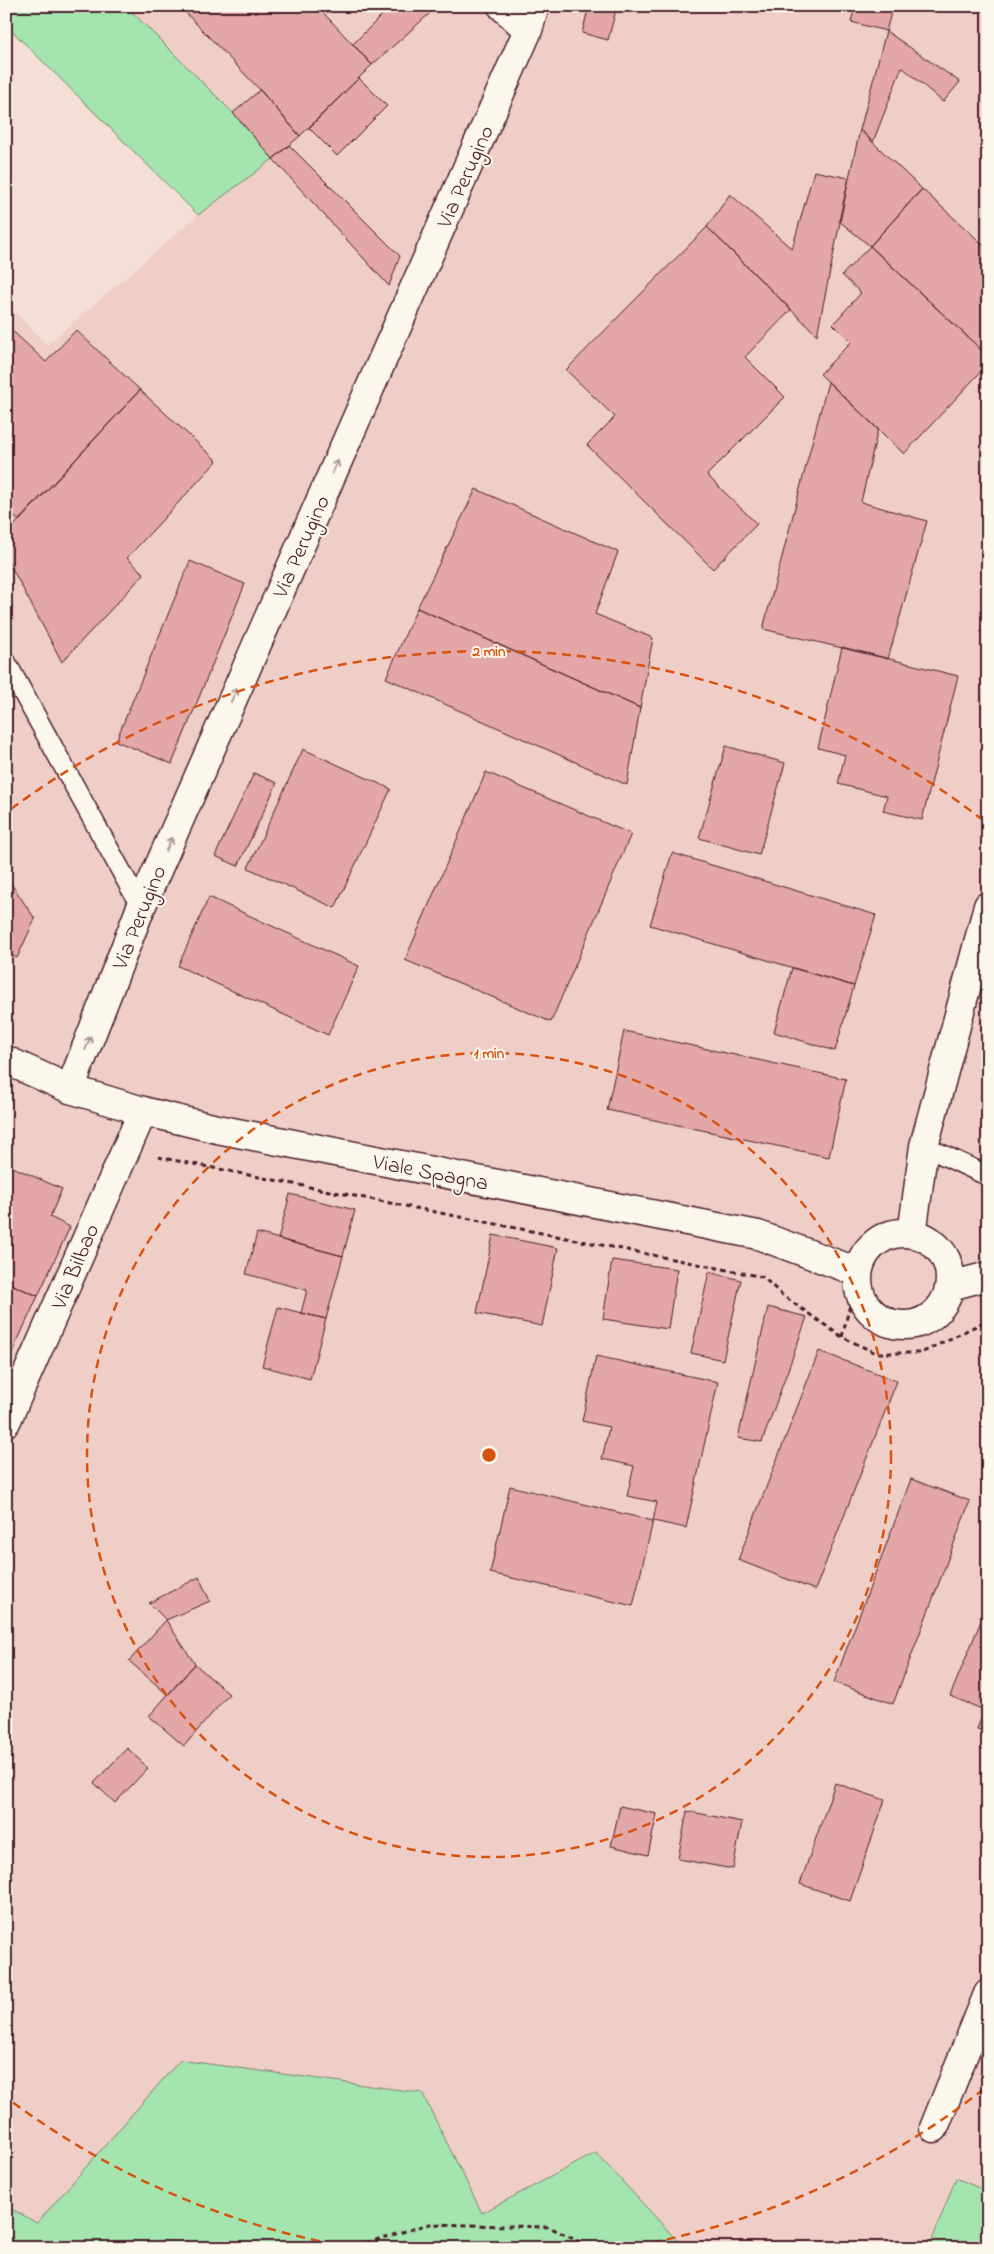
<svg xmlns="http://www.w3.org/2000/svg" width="994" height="2254" font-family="'Indie Flower',sans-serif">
  <rect width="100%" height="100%" fill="#f4dfd7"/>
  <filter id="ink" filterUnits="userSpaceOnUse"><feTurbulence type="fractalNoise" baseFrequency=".02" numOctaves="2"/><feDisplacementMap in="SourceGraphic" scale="10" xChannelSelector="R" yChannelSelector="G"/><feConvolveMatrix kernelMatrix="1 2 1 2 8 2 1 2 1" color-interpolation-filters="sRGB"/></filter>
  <g filter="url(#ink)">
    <path fill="#efcec8" d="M126,6H988V2192L955,2178L929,2248H684L595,2153L482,2214L422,2093L180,2060L37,2223L6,2206V303L47,345L198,215L273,159L233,113Z"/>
    <path fill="#a4e5af" stroke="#77826d" d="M6,6H126L233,113L273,159L198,215L6,25Z
      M180,2060L422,2093L482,2213L596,2153L684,2248H6V2206L37,2223Z
      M956,2178L988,2192V2248H929Z"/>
    <path fill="#e2a7a6" stroke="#4a1f2b" d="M179,6H317L372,65L300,136L260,90Z
      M391,6H438L372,65L353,44Z
      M589,6H617L608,40L582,33Z
      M855,6H893L886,31L851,22Z
      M886,31L960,82L943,102L902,67L873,142L860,130Z
      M359,78L387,106L337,156L309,128Z
      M260,90L300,136L273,159L233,113Z
      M860,130L922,189L870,246L839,221Z
      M289,145L400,256L389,286L273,159Z
      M814,171L849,178L817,335L707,227L730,194L792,249Z
      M922,189L988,249V356L870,246Z
      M707,227L791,310L745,357L785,397L707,475L757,524L713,569L587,445L615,417L566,370Z
      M870,246L988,356V364L904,454L820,374L851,342L833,324L861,293L842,275Z
      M6,325L46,362L76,330L140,390L19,521L6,509Z
      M828,382L878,429L861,502L927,521L888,659L763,629Z
      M140,390L217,461L127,558L144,574L62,662L6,557V534Z
      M476,489L618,552L595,614L653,638L640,708L417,608Z
      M190,561L245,584L172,764L116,741Z
      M417,608L640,708L627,785L386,678Z
      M842,647L958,676L922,820L883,811L887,796L838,784L845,755L818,748Z
      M726,746L785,763L759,855L699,838Z
      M303,749L391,789L335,908L248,868Z
      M486,772L631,834L551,1022L405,960Z
      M254,773L277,783L238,866L215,856Z
      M672,853L876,915L854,986L650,925Z
      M6,876L35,919L17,958L6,953Z
      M209,897L359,966L328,1035L178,966Z
      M792,968L854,986L835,1051L774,1032Z
      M624,1031L846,1079L829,1157L607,1110Z
      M6,1164L62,1189L50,1217L70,1227L38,1296L6,1282Z
      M290,1194L355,1210L343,1256L278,1239Z
      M257,1233L343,1256L326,1319L301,1313L307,1290L246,1274Z
      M493,1235L558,1248L542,1326L477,1313Z
      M612,1260L677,1269L668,1329L603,1319Z
      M709,1272L741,1280L723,1360L691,1353Z
      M6,1282L38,1296L6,1366Z
      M278,1307L326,1319L310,1379L262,1366Z
      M768,1307L807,1317L762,1442L738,1438Z
      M819,1351L897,1381L815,1590L738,1560Z
      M596,1356L718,1382L686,1528L653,1521L657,1502L627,1496L634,1466L602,1459L609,1427L582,1421Z
      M911,1479L970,1501L893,1704L834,1682Z
      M510,1486L653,1521L633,1606L490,1573Z
      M199,1577L210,1601L166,1620L149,1603Z
      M166,1620L195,1664L168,1695L129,1661Z
      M981,1621L988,1624V1733L977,1729L984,1710L950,1696Z
      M195,1664L229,1694L184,1746L149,1716Z
      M127,1748L148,1768L115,1803L94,1783Z
      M835,1783L885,1800L850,1901L800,1884Z
      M620,1806L657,1814L648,1855L611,1846Z
      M687,1811L742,1822L733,1869L678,1859Z"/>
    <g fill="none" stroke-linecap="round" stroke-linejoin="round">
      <g stroke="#4a1f2b" stroke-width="22">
        <path id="lane" d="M6,662L141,907
          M924,1146L988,1176"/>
      </g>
      <g stroke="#4a1f2b" stroke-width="31">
        <path id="street" d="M502,6L528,30
          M70,1089L141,907L528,30L535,6
          M912,1234L924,1146L988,906
          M6,1422L143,1111
          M934,2128L988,1994"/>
      </g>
      <g stroke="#4a1f2b" stroke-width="31">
        <path id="secondary" d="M6,1060L70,1089L143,1111L217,1129L758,1235L858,1272
          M858 1279a46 46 0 1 1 92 0a46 46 0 1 1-92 0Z
          M950,1286L988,1276"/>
      </g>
      <path stroke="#4a1f2b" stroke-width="3" stroke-dasharray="5 4" stroke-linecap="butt" d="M158,1157L763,1277L782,1295L842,1337L876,1353H921L988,1320
        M842,1337L851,1301
        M349,2248L429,2224L549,2227L592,2248"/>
      <use href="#lane" stroke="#fbf7ec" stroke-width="19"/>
      <use href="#street" stroke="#fbf7ec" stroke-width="28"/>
      <use href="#secondary" stroke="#fbf7ec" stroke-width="28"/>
    </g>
    <defs><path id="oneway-shaft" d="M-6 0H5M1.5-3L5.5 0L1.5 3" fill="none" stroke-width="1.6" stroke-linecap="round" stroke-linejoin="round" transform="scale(1.25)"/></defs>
    <g stroke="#ab9695">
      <use href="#oneway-shaft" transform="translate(335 467) rotate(-66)"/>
      <use href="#oneway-shaft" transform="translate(234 695) rotate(-66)"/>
      <use href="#oneway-shaft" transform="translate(169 844) rotate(-66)"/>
      <use href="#oneway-shaft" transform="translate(88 1043) rotate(-69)"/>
    </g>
  </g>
  <g fill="none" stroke="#d8530f" stroke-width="2.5" stroke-dasharray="9 6">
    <circle cx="489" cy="1455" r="402"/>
    <path d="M984 2089A804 804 0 0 1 629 2247M349 2247A804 804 0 0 1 11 2101M11 809A804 804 0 0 1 984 821"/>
  </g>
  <g text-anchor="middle" stroke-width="4" stroke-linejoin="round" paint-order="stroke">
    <g font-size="22" fill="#4a1f2b" stroke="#fbf7ec">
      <text transform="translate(464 176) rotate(-66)" y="8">Via Perugino</text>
      <text transform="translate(300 546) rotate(-66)" y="8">Via Perugino</text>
      <text transform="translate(138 917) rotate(-68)" y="8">Via Perugino</text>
      <text transform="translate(431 1171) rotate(11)" y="8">Viale Spagna</text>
      <text transform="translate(74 1266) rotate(-67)" y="8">Via Bilbao</text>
    </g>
  </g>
  <circle cx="489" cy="1455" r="8" fill="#d8530f" stroke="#fbf7ec" stroke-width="2.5"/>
  <g font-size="15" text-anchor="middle" font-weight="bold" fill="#d8530f" stroke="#fbf7ec" stroke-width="4" stroke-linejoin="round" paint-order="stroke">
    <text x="489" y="656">2 min</text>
    <text x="489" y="1058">1 min</text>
  </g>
  <rect width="994" height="2254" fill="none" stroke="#fbf7ec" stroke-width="25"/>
  <rect x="12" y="12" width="969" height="2229" fill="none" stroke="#4a1f2b" stroke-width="2" filter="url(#ink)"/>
</svg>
